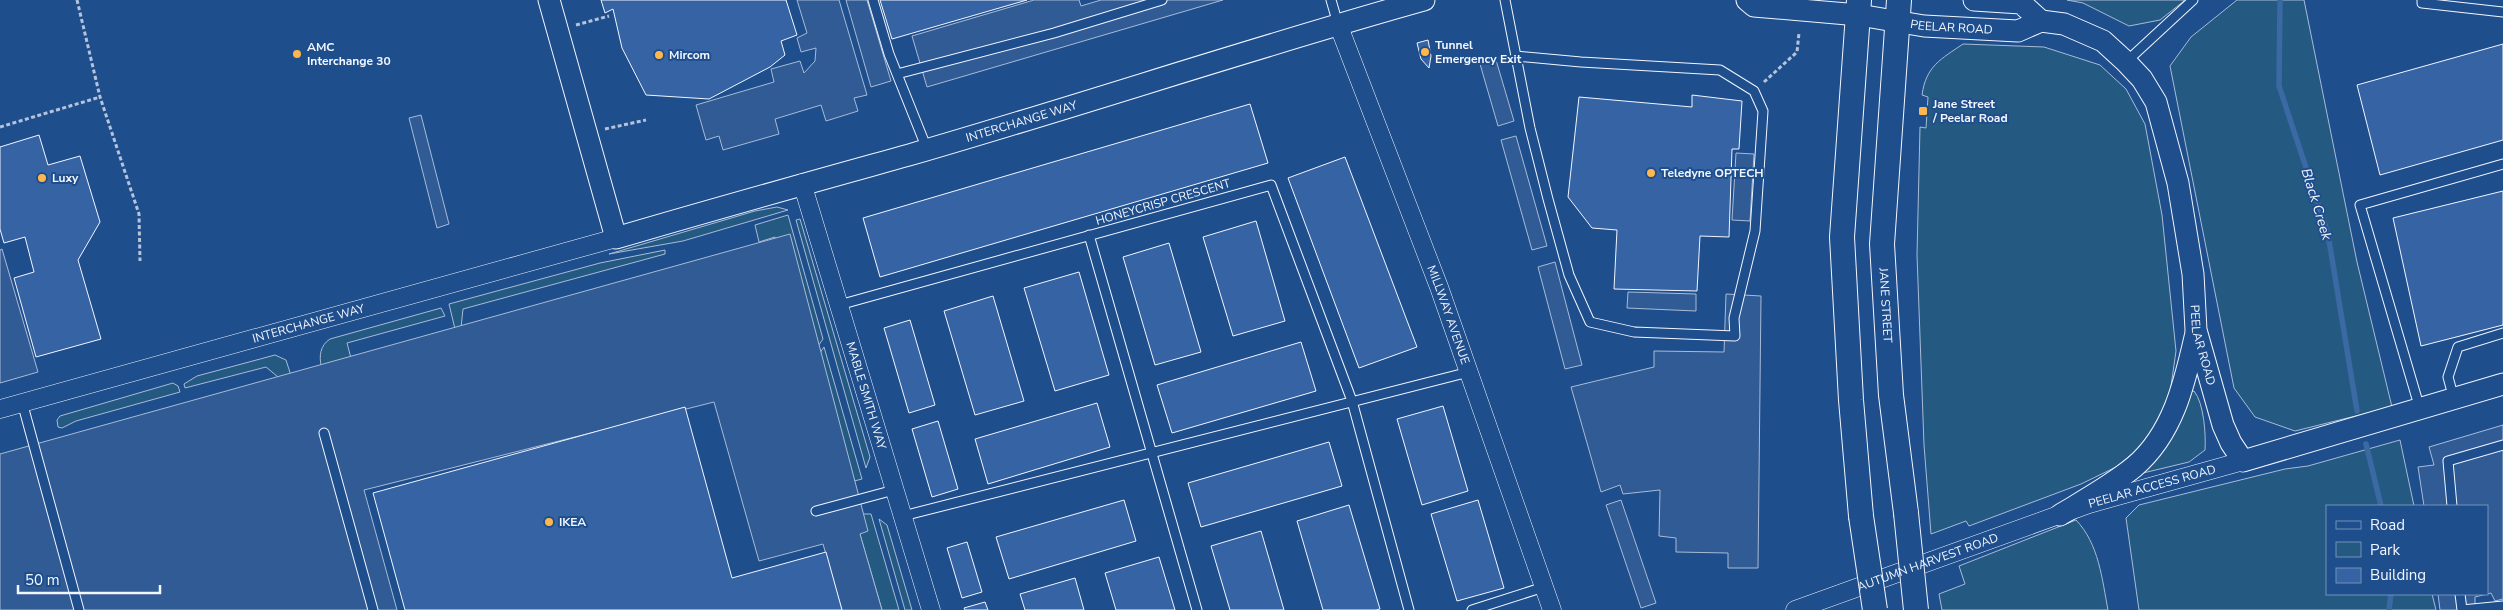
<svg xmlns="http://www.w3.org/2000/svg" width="2503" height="610" font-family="'Nunito Sans',sans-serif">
  <rect width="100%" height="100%" fill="#1f4e8c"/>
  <path fill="#245a82" stroke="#a8bbd7" d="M2067,0H2184V1L2160,20L2129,26L2083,3Z
    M2237,0H2304L2357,262L2392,407L2295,431L2255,417L2234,388L2170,66L2191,37Z
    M1963,44L2044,47L2100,65L2126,89L2145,124L2162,215L2176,351L2168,407L2143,445L2116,467L2081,484L1969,526L1966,521L1931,534L1924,445L1917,255L1920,127L1926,128L1928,97L1922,95C1926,66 1941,59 1963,44Z
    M777,207L788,210L683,241L609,254L755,211Z
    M788,215L823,339L809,359L775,237L759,242L755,225Z
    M800,219L870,457L866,468L796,220Z
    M665,250V254L463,309L461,328L455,329L449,304L600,263Z
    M441,308L445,316L347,343L352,362L332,398C326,380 310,352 330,339Z
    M824,347L862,479L831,487L811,366Z
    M275,355L286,360L293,382H284L266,367L185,388L184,384L197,376Z
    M173,383L178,386L180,392L76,421L62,428L58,427L57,420L60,416Z
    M2194,391C2204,403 2206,435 2205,450L2189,462L2143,473L2142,471C2164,447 2182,425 2190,392Z
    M2400,440L2414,506H2327V594H2432L2436,610H2139L2126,518L2139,505L2285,469L2308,466Z
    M854,514H871L899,610H882Z
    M879,519L887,525L912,610H905Z
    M2076,520C2099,544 2102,579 2108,610H1942L1939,594L1965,584L1959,566Z"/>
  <path fill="#305b95" stroke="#a8bbd7" d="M797,0H839L867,95L854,98L858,111L826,121L821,105L775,119L779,134L723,150L719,136L706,140L696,105L774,82L771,69L800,61L804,73L815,61L816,48L801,52L797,38L807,33Z
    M846,0H867L891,81L871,87Z
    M1034,0H1079L1081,6L1101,0H1223L927,87L912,36Z
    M1496,60L1514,121L1498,126L1480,64Z
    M421,115L449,224L437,228L409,118Z
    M1516,136L1547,246L1532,250L1501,140Z
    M1736,153L1754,154L1750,221L1732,220Z
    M790,234L868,531L860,534L882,610H842L823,544L759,561L714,402L364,490L397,610H0V454Z
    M2,249L38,372L0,383V250Z
    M1555,262L1582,365L1565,369L1538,267Z
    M1628,292L1696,294V311L1627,308Z
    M1726,294L1761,296L1758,568H1728V553L1676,552V538L1659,536L1660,490L1623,494L1620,485L1601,492L1571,387L1654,367V351L1724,352Z
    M2503,425V599L2495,601L2491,593L2475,597V610H2503H2440L2438,594H2487V506H2424L2418,467L2434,465L2429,447Z
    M1621,500L1656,603L1641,608L1606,505Z"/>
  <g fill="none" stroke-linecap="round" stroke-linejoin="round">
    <path stroke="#3b69a3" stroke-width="5.5" d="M2280,0L2279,86L2328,234L2357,411
      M2366,444L2381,506
      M2389,610L2391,594"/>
  </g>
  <path fill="#3563a3" stroke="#f2f6ff" d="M601,0H786L797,35L781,41L785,55L770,67L709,99L646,95L622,48L613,9L605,13Z
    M880,0H1027L892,39Z
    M1428,40L1431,56L1429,68L1421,59L1417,43Z
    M2503,44V140L2380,175L2357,85Z
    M1692,95L1742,101L1739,149H1732L1729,237L1700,236L1697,291L1614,289L1617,230L1592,228L1568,197L1579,97L1692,107Z
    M1250,104L1268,163L880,277L863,218Z
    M39,135L48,165L80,156L100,222L78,260L101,339L36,357L14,278L34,272L25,237L4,243L0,229V147Z
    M1345,157L1417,347L1359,368L1288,178Z
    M2503,191V325L2421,346L2393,218Z
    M1256,221L1285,321L1233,336L1203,237Z
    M1169,243L1201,352L1155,365L1123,257Z
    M1079,272L1109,375L1055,391L1024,288Z
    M993,296L1024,401L975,415L944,311Z
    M910,320L935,405L909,413L884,328Z
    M1301,342L1316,391L1172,433L1157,385Z
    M1097,403L1110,447L988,484L975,439Z
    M1443,406L1468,491L1422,505L1397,419Z
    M685,407L732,578L826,552L842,610H405L373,493Z
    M938,421L958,489L932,497L912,429Z
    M1329,442L1342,486L1201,527L1188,483Z
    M1124,500L1136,541L1009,579L996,537Z
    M1478,500L1504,588L1457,601L1431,514Z
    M1349,505L1380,609L1376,610H1323L1297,521Z
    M1261,531L1284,610H1230L1211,546Z
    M967,542L982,592L962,598L947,548Z
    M1159,557L1175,610H1116L1105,573Z
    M1075,578L1084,610H1025L1020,594Z
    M985,602L988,610H965L964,608Z"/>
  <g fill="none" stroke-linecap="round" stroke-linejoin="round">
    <g stroke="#f2f6ff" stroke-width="11">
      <path id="service" d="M873,0L889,54L927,149
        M1331,0L1338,24
        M1505,0L1530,128L1548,199L1569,275L1590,322L1634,332L1735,336L1734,318L1755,231L1763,111L1754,91L1720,70L1581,62L1516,56
        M2422,0V3L2503,12
        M2126,62L2193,0
        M897,74L1054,33L1162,0
        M1089,235L1197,610
        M839,305L1271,185L1352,401L1409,610
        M2454,399L2448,377L2458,347L2503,333
        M22,402L79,610
        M2420,409L2360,205L2503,164
        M324,433L373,610
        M2452,506L2448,461L2503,445
        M816,511L894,490
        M903,516L1469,372
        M2460,594L2462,610L2503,606
        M1472,610L1544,587"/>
    </g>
    <g stroke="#f2f6ff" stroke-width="19">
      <g id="minor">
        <path id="s1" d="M1338,24L1439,287L1552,610"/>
        <path id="s2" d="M802,183L931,610"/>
        <path id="s3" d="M0,409L616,238"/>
        <path id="s4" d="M1795,610L2089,504L2243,461"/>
      </g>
    </g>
    <g stroke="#f2f6ff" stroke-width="23">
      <g id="tertiary">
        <path id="s5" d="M549,0L616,238C714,209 812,182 909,155C1082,105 1252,48 1424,0"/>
        <path id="s6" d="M1747,0L1754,6L1859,15L1924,26L2018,31L2041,21L2064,24L2103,41L2126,62L2142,79L2156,102L2178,183L2193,274L2196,330L2223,425L2231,443L2243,461L2503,384"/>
        <path d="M1974,0L2021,3L2041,21"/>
        <path d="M2060,515C2085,500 2112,485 2134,467C2174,433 2185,381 2196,333"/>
      </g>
    </g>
    <g stroke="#f2f6ff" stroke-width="26">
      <g id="secondary">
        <path d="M1859,0L1842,237L1851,400L1861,516"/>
        <path id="s7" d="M1899,0L1882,244L1891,395L1906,513"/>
      </g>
    </g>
    <path stroke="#b3c4dc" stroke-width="3" stroke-dasharray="4 2.5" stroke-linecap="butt" d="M77,0L100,97L139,214L140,261
      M576,25L609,16
      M1764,82L1797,52L1799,33
      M0,127L100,97
      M605,129L646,120"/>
    <use href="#service" stroke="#1f4e8c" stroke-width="9"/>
    <use href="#minor" stroke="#1f4e8c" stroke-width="18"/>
    <use href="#tertiary" stroke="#1f4e8c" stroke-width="21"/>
    <use href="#secondary" stroke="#1f4e8c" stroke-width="24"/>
    <g stroke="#f2f6ff" stroke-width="26" stroke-linecap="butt">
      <path id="secondary-bridge" d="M1906,513L1916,610
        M1861,516L1875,610"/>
    </g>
    <use href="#secondary-bridge" stroke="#1f4e8c" stroke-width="24"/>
  </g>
  <g fill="#ffb74d" stroke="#1f4e8c" stroke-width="2">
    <circle cx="1425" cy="52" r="5"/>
    <circle cx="297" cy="54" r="5"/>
    <circle cx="659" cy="55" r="5"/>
    <rect x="1918" y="106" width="10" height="10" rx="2.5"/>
    <circle cx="1651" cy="173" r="5"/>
    <circle cx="42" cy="178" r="5"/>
    <circle cx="549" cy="522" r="5"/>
  </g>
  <g text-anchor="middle" stroke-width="4" stroke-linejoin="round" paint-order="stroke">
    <g font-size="12" fill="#f2f6ff" stroke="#1f4e8c">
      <text dy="4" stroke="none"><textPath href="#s6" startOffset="208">PEELAR ROAD</textPath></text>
      <text dy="4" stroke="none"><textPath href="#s5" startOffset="669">INTERCHANGE WAY</textPath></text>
      <text transform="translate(1163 202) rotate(-16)" y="4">HONEYCRISP CRESCENT</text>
      <text dy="4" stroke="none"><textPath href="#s7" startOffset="306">JANE STREET</textPath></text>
      <text dy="4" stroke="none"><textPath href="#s1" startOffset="311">MILLWAY AVENUE</textPath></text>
      <text dy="4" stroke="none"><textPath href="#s3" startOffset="320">INTERCHANGE WAY</textPath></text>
      <text dy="4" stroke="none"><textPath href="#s6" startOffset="695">PEELAR ROAD</textPath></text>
      <text dy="4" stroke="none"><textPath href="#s2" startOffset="222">MABLE SMITH WAY</textPath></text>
      <text dy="4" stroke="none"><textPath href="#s4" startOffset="378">PEELAR ACCESS ROAD</textPath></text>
      <text dy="4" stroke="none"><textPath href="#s4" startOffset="141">AUTUMN HARVEST ROAD</textPath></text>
    </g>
    <g font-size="12" font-weight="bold" fill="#f2f6ff" stroke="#1f4e8c" text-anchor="start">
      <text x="1435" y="49">Tunnel<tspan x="1435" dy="14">Emergency Exit</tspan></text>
      <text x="307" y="51">AMC<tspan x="307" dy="14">Interchange 30</tspan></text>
      <text x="669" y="59">Mircom</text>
      <text x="1933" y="108">Jane Street<tspan x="1933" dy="14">/ Peelar Road</tspan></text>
      <text x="1661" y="177">Teledyne OPTECH</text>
      <text x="52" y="182">Luxy</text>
      <text x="559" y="526">IKEA</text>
    </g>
    <g font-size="14" font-style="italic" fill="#f2f6ff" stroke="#1f4e8c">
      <text transform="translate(2317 204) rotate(73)" y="5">Black Creek</text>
    </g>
  </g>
  <rect x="2326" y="505" width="162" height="90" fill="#1f4e8c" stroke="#7391ba"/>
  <rect x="2336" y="521" width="25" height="8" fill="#1f4e8c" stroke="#7391ba"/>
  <text x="2370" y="530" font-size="15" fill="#f2f6ff">Road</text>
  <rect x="2336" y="542" width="25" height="15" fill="#245a82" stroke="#7391ba"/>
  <text x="2370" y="555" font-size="15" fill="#f2f6ff">Park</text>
  <rect x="2336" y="568" width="25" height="15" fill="#3563a3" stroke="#7391ba"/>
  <text x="2370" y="580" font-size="15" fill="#f2f6ff">Building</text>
  <path d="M18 585v8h142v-8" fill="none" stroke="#f2f6ff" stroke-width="2.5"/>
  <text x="25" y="585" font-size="15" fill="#f2f6ff" stroke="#1f4e8c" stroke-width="4" paint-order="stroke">50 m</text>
</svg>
